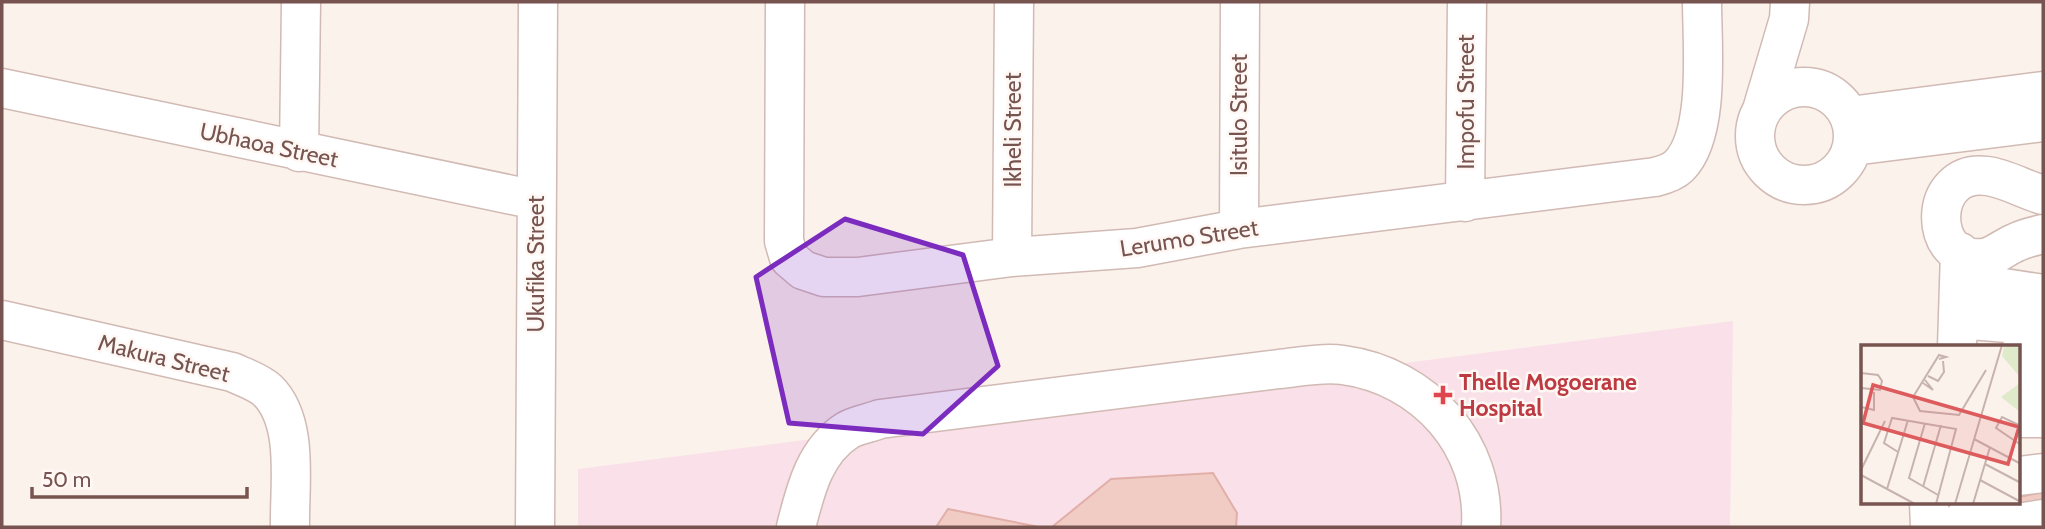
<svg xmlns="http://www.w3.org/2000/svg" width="2045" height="529" font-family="Cabin,sans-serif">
  <rect width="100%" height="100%" fill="#fcf2ec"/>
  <path fill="#f9e0e9" d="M1733,321L1730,527H578V469Z"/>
  <path fill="#f0ccc5" stroke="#e1afa7" stroke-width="2" d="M1213,473L1237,513L1236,527H1052L1111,479Z
    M2043,492V527L2019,503V497Z
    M948,509L1039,527H936Z"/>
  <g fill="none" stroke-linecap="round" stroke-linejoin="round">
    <g stroke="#d1bab4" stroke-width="41">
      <path id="minor" d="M785,2L784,241L789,258L803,270L824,277H858L1012,257L1137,248L1239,229L1655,177C1663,175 1673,172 1679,166C1711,134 1702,44 1702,2
        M1755 136a49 49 0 1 1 98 0a49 49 0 1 1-98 0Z
        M2,88L536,200
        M1762,110L1789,19L1790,2
        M1850,116L2043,91
        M1853,146L2043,122
        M299,152L301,2
        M2043,195C2025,190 2005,178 1987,176C1926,168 1927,265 1983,258C1994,257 2006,246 2017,242C2025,238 2035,236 2043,234
        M1465,202L1467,2
        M1239,229L1240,2
        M1012,257L1014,2
        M1959,281L2043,294
        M1958,319L2043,326
        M2,320L232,372C243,377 258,382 267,390C300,422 289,485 290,527
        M1957,347L1960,252
        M2019,354L2043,357
        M2019,386L2043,387
        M2019,418H2043
        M2019,476L2043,473
        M1929,503L1930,527
        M1962,521L2024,522L2043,519
        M535,527L538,2
        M796,527C805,492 814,451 848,430C857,425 870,423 880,419L1279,369C1299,367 1323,362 1343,365C1425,376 1486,445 1481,527"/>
    </g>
    <use href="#minor" stroke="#fff" stroke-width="38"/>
  </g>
  <path fill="#7b2cbf" fill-opacity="0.2" stroke="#7b2cbf" stroke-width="5" stroke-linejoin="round" d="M845,219L963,255L998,366L923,434L789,423L756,277Z"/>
  <path fill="#e0444e" stroke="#fef7f3" stroke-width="2.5" d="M1439.5 384.5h7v7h7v7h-7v7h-7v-7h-7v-7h7z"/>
  <g text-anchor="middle" stroke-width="5" stroke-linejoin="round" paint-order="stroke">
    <g font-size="23" fill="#775450" stroke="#fef7f3">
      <text transform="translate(1466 102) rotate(-90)" y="8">Impofu Street</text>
      <text transform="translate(1239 115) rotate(-90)" y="8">Isitulo Street</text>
      <text transform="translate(1013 130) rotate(-90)" y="8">Ikheli Street</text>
      <text transform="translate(269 145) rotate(12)" y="8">Ubhaoa Street</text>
      <text transform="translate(1189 238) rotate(-9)" y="8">Lerumo Street</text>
      <text transform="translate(536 264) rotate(-90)" y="8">Ukufika Street</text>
      <text transform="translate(164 358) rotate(14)" y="8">Makura Street</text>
    </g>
    <g font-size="23" font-weight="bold" fill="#be3a42" stroke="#fef7f3" text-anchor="start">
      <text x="1459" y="390">Thelle Mogoerane<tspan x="1459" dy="26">Hospital</tspan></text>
    </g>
  </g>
  <g transform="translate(1861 345)">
    <rect width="159" height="159" fill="#fcf2ec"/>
    <path d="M159,0H160L159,32L141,11L143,2ZM159,38V67L140,52Z" fill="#dfeacb"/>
    <path fill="none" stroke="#c7b3ae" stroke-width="2" d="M78,14L85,12L78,10L52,52L59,66L98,70L125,25M0,28L17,30L21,36L19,45L0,43M67,31L77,36L83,27L82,16M62,38L72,45L64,35M0,62L13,65V47M64,78L48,133L77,150M160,81L141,72L135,83L160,100M113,94L160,119M37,107L23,98L31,73L95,84L75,159M124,119L160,138M0,125L24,76M0,130L54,159M119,135L160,157M62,142L80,80M26,144L47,75M94,159L141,0M112,159L129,102"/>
    <path fill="#dd5a5d" fill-opacity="0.15" stroke="#dd5a5d" stroke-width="3.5" d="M12,40L158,82L147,119L2,78Z"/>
    <rect width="159" height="159" fill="none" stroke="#775450" stroke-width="3.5"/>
  </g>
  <rect width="2045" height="529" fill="none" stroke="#775450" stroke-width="7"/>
  <path d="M32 487v10h215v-10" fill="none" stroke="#775450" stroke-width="3.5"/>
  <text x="42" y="487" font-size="21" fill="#775450" stroke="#fef7f3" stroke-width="5" paint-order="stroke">50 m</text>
</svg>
